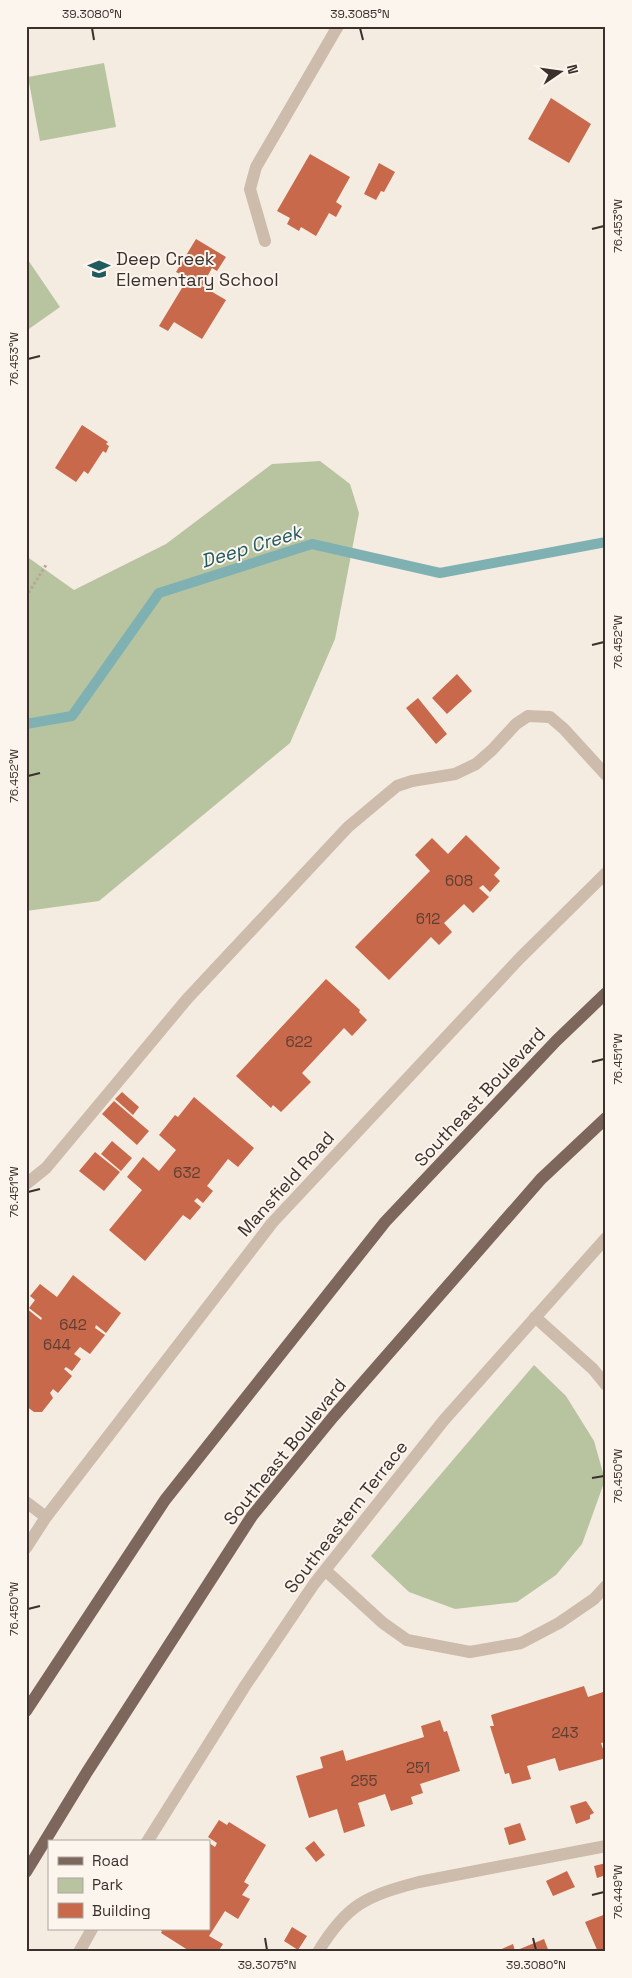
<svg xmlns="http://www.w3.org/2000/svg" width="632" height="1978" font-family="'Space Grotesk',sans-serif">
  <rect width="100%" height="100%" fill="#f4ebe1"/>
  <path fill="#b8c4a0" d="M104,63L116,127L40,141L28,77Z
    M26,257L60,307L26,331Z
    M320,461L350,484L359,513L335,639L290,743L99,901L26,911V556L74,590L166,544L272,464Z
    M534,1365L566,1396L594,1441L605,1480L582,1544L556,1575L517,1602L455,1609L409,1592L371,1556Z"/>
  <g fill="none" stroke-linecap="round" stroke-linejoin="round">
    <path stroke="#7fb0b2" stroke-width="10" d="M26,724L72,716L159,593L312,544L440,573L606,542"/>
  </g>
  <path fill="#c8694b" d="M551,98L591,124L569,163L528,139Z
    M310,154L350,177L336,202L342,206L336,217L329,213L316,236L301,227L299,231L287,224L290,218L277,211Z
    M379,163L395,172L384,192L381,191L376,200L364,194Z
    M196,239L226,257L217,271L212,268L202,286L226,300L202,339L174,322L168,331L159,326L188,278L176,272Z
    M82,425L108,442L106,444L109,446L106,453L103,451L88,474L84,471L76,482L55,468Z
    M457,674L472,691L447,714L432,698Z
    M418,698L447,734L436,744L406,708Z
    M466,835L500,868L494,875L500,881L490,892L483,885L479,888L489,897L473,913L464,904L444,923L452,932L439,945L431,937L389,980L355,947L430,871L415,855L432,838L448,854Z
    M326,979L360,1010L359,1012L367,1020L352,1036L344,1028L302,1073L311,1082L281,1112L273,1105L271,1108L236,1076Z
    M122,1092L139,1107L133,1115L115,1099Z
    M194,1097L254,1148L238,1167L228,1159L207,1186L213,1191L203,1203L197,1198L194,1201L201,1207L190,1220L183,1215L145,1261L109,1230L142,1190L127,1177L143,1157L159,1171L176,1150L159,1135L175,1115L178,1117Z
    M114,1101L149,1131L137,1145L102,1114Z
    M112,1141L132,1158L121,1171L101,1154Z
    M95,1152L120,1172L104,1191L79,1171Z
    M73,1275L121,1313L106,1333L96,1325L95,1328L105,1335L90,1354L80,1347L74,1354L81,1359L72,1371L66,1367L64,1369L72,1376L58,1393L53,1389L50,1393L53,1398L42,1412H34L26,1406V1308L41,1320L42,1318L29,1308L35,1300L30,1296L40,1284L57,1297Z
    M584,1686L588,1697L606,1691V1742L601,1743L606,1758L559,1771L555,1758L527,1766L531,1779L512,1784L509,1773L505,1774L490,1726H494L491,1715Z
    M440,1720L444,1732L447,1731L460,1771L420,1784L423,1793L411,1797L413,1804L391,1811L385,1794L358,1803L365,1826L344,1833L337,1809L309,1818L296,1776L323,1768L320,1757L343,1750L346,1761L424,1737L421,1726Z
    M586,1801L594,1813L590,1815V1819L576,1824L570,1806Z
    M219,1820L227,1825L229,1822L266,1845L244,1882L249,1885L242,1895L250,1899L238,1919L225,1911L209,1936L223,1944L218,1952H191L161,1933L162,1931L158,1929H209V1843L215,1847L217,1843L208,1837Z
    M520,1823L526,1840L509,1845L504,1828Z
    M314,1841L325,1855L316,1862L305,1848Z
    M606,1863V1875L597,1878L594,1866Z
    M567,1871L575,1887L553,1896L546,1881Z
    M606,1914V1952H598L585,1922Z
    M292,1927L307,1936L298,1950L284,1941Z
    M544,1939L549,1952H495L513,1944L515,1951Z"/>
  <g fill="none" stroke-linecap="round" stroke-linejoin="round">
    <path stroke="#b9a596" stroke-width="3" stroke-dasharray="2.5 2.5" stroke-linecap="butt" d="M26,597L46,565"/>
    <path stroke="#cdbbac" stroke-width="12" d="M265,241L250,189L256,167L338,26
      M26,1184L46,1168L187,999L348,827L397,786L412,781L455,774L476,764L492,750L516,724L528,716L550,717L564,729L606,775
      M535,1317L593,1369L606,1385
      M26,1502L46,1517
      M26,1548L46,1517L272,1223L520,958L606,873
      M325,1570L383,1623L407,1640L470,1652L521,1643L559,1623L594,1599L606,1586
      M147,1842L245,1686L314,1584L444,1420L606,1238
      M79,1952L92,1929
      M318,1952C347,1904 366,1896 419,1882L606,1846"/>
    <path stroke="#7d675c" stroke-width="12" d="M26,1711L165,1500L385,1222L556,1041L606,993
      M26,1872L87,1772L252,1516L333,1417L541,1179L606,1118"/>
  </g>
  <path fill="none" stroke="#3b302b" stroke-width="2" d="M92,28L94,40M360,28L363,40M592,229L604,226M28,359L40,356M592,645L604,642M28,776L40,773M592,1062L604,1059M28,1192L40,1189M592,1478L604,1476M28,1609L40,1606M592,1895L604,1892M265,1938L267,1950M533,1938L536,1950"/>
  <defs>
    <g id="school-bare" transform="scale(1.725)"><path d="M0-5L7-2L0 1L-7-2ZM-4 1L0 2.5L4 1V4Q0 6-4 4Z" fill="#1f5a5e" stroke="#fbf5ee" stroke-width="2.5" paint-order="stroke"/></g>
  </defs>
  <g fill-rule="evenodd">
    <use href="#school-bare" x="99" y="269"/>
  </g>
  <g text-anchor="middle" stroke-width="4" stroke-linejoin="round" paint-order="stroke">
    <g font-size="15" fill="#5e3e33">
      <text x="459" y="886">608</text>
      <text x="428" y="924">612</text>
      <text x="299" y="1047">622</text>
      <text x="187" y="1178">632</text>
      <text x="73" y="1330">642</text>
      <text x="57" y="1350">644</text>
      <text x="565" y="1738">243</text>
      <text x="418" y="1773">251</text>
      <text x="364" y="1786">255</text>
    </g>
    <g font-size="18" fill="#3b302b" stroke="#fbf5ee" text-anchor="start">
      <text x="116" y="265">Deep Creek<tspan x="116" dy="21">Elementary School</tspan></text>
    </g>
    <g font-size="18" fill="#3b302b" stroke="#fbf5ee">
      <text transform="translate(480 1097) rotate(-47)" y="6">Southeast Boulevard</text>
      <text transform="translate(286 1184) rotate(-48)" y="6">Mansfield Road</text>
      <text transform="translate(285 1452) rotate(-51)" y="6">Southeast Boulevard</text>
      <text transform="translate(346 1517) rotate(-52)" y="6">Southeastern Terrace</text>
    </g>
    <g font-size="19" font-style="italic" fill="#1f5a5e" stroke="#fbf5ee">
      <text transform="translate(251 546) rotate(-17)" y="7">Deep Creek</text>
    </g>
  </g>
  <rect width="632" height="1978" fill="none" stroke="#fbf5ee" stroke-width="55"/>
  <rect x="48" y="1840" width="162" height="90" fill="#fbf5ee" stroke="#aea6a0"/>
  <rect x="58" y="1857" width="25" height="8" fill="#7d675c" stroke="#aea6a0"/>
  <text x="92" y="1866" font-size="15" fill="#3b302b">Road</text>
  <rect x="58" y="1878" width="25" height="15" fill="#b8c4a0" stroke="#aea6a0"/>
  <text x="92" y="1890" font-size="15" fill="#3b302b">Park</text>
  <rect x="58" y="1903" width="25" height="15" fill="#c8694b" stroke="#aea6a0"/>
  <text x="92" y="1916" font-size="15" fill="#3b302b">Building</text>
  <g transform="translate(560 72) rotate(77)" stroke="#fbf5ee" stroke-width="4" paint-order="stroke">
  <path d="M0-4L9 19L0 12L-9 19Z" fill="#3b302b"/>
  <text y="-8" font-size="14" font-weight="bold" text-anchor="middle" fill="#3b302b">N</text>
  </g>
  <rect x="28" y="28" width="576" height="1922" fill="none" stroke="#3b302b" stroke-width="2"/>
  <g font-size="12" text-anchor="middle" fill="#3b302b">
    <text x="92" y="18">39.3080°N</text>
    <text x="360" y="18">39.3085°N</text>
    <text transform="translate(618 226) rotate(-90)" y="4">76.453°W</text>
    <text transform="translate(14 359) rotate(-90)" y="4">76.453°W</text>
    <text transform="translate(618 642) rotate(-90)" y="4">76.452°W</text>
    <text transform="translate(14 776) rotate(-90)" y="4">76.452°W</text>
    <text transform="translate(618 1059) rotate(-90)" y="4">76.451°W</text>
    <text transform="translate(14 1192) rotate(-90)" y="4">76.451°W</text>
    <text transform="translate(618 1476) rotate(-90)" y="4">76.450°W</text>
    <text transform="translate(14 1609) rotate(-90)" y="4">76.450°W</text>
    <text transform="translate(618 1892) rotate(-90)" y="4">76.449°W</text>
    <text x="267" y="1969">39.3075°N</text>
    <text x="536" y="1969">39.3080°N</text>
  </g>
</svg>
